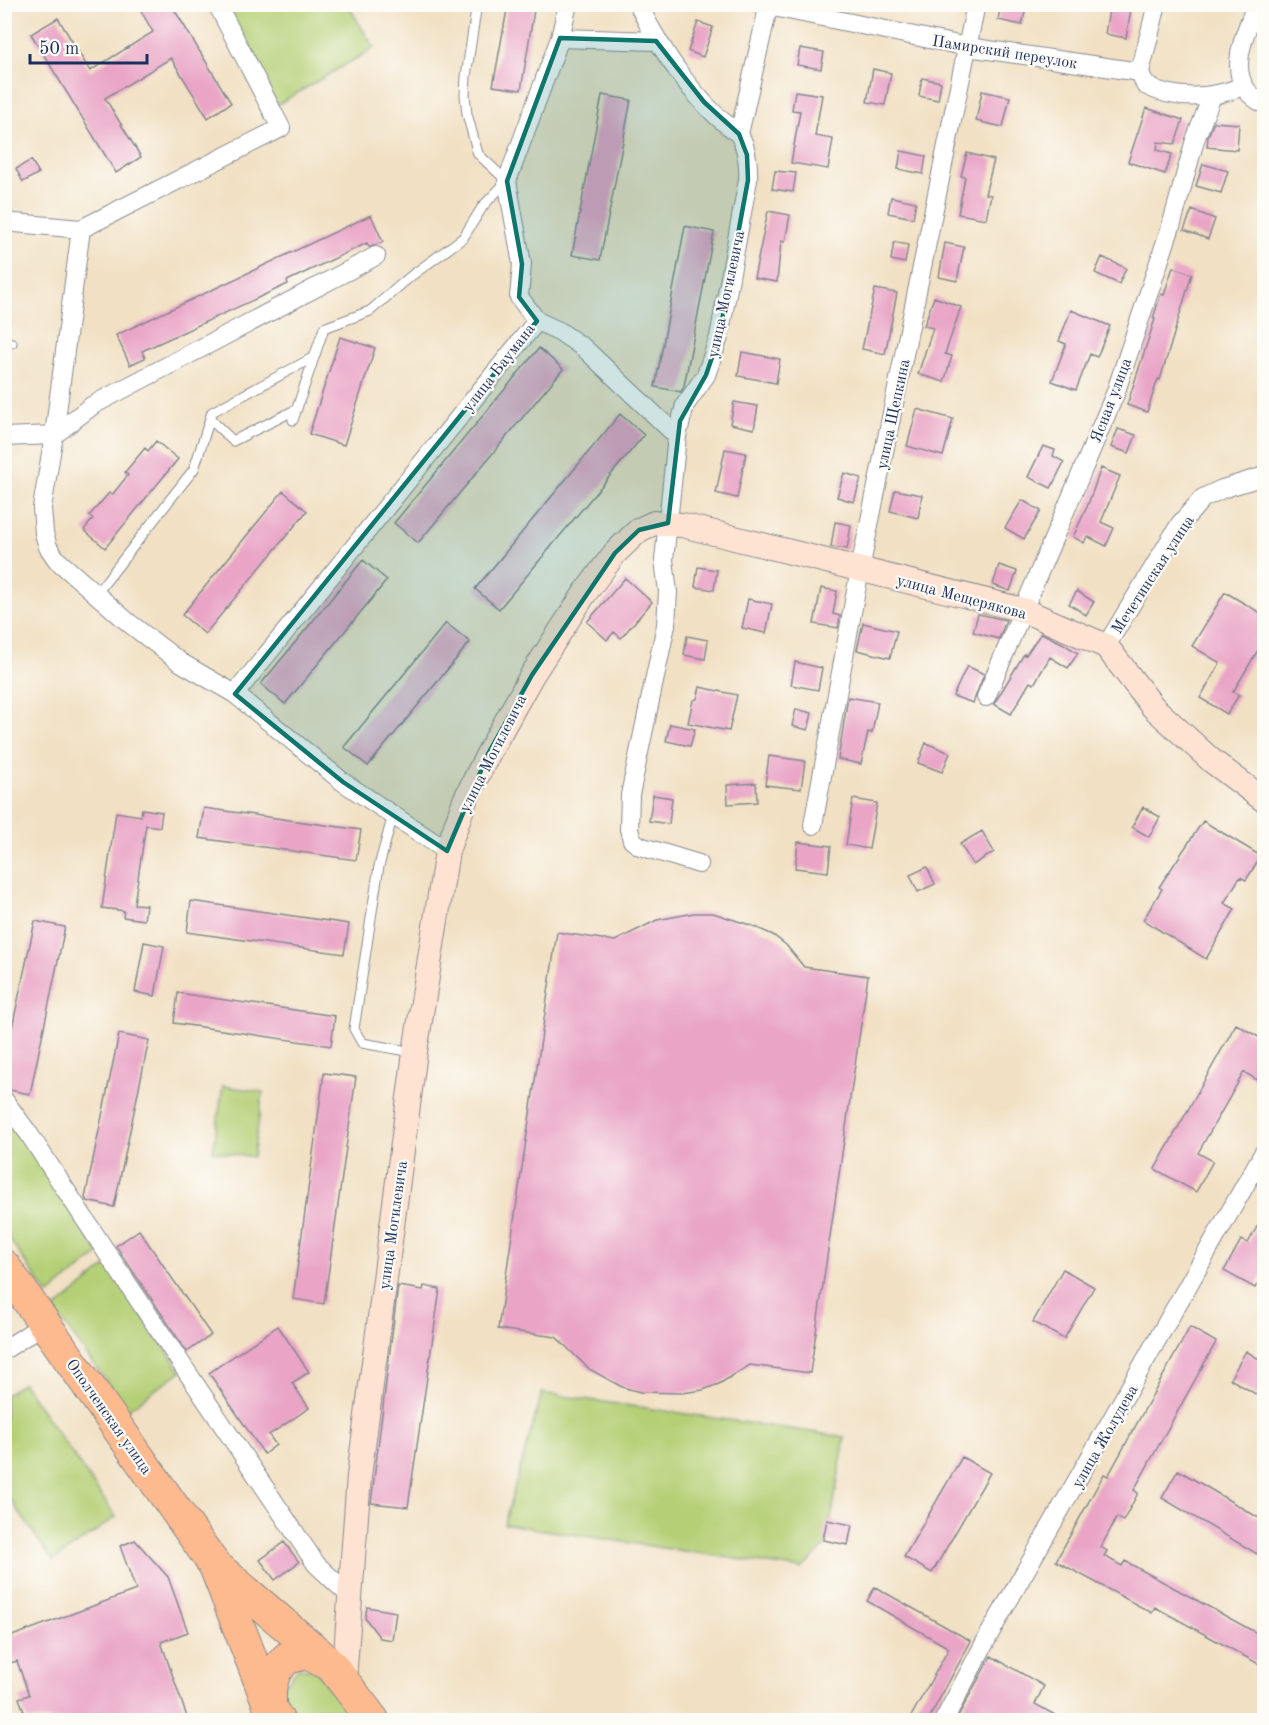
<svg xmlns="http://www.w3.org/2000/svg" width="1269" height="1725" font-family="'Old Standard TT',serif">
  <rect width="100%" height="100%" fill="#fdfcf7"/>
  <filter id="ink" filterUnits="userSpaceOnUse"><feTurbulence type="fractalNoise" baseFrequency=".0167" numOctaves="2"/><feDisplacementMap in="SourceGraphic" scale="12" xChannelSelector="R" yChannelSelector="G"/><feConvolveMatrix kernelMatrix="1 2 1 2 8 2 1 2 1" color-interpolation-filters="sRGB"/></filter>
  <filter id="wash" filterUnits="userSpaceOnUse"><feTurbulence type="fractalNoise" baseFrequency=".008" numOctaves="4" result="noise"/><feDisplacementMap in="SourceGraphic" scale="24" xChannelSelector="R" yChannelSelector="G"/><feGaussianBlur stdDeviation="1.35" result="paint"/><feColorMatrix in="noise" values="0 0 0 0 0 0 0 0 0 0 0 0 0 0 0 0 0 1.4 0 .05"/><feComposite in="paint" operator="in"/></filter>
  <g filter="url(#wash)">
    <rect width="100%" height="100%" fill="#f1e0c3"/>
    <path fill="#b4cf75" stroke="#687f6a" stroke-width="1.5" d="M218,5H348L374,48L277,105Z
      M223,1086L263,1092L253,1157L213,1151Z
      M4,1108L99,1254L48,1295L5,1233Z
      M108,1265L181,1371L127,1410L54,1310Z
      M23,1383L116,1517L53,1561L5,1492V1395Z
      M542,1393L845,1437L827,1544L802,1569L504,1524Z
      M298,1668L316,1670L356,1720H292L280,1703L282,1688Z"/>
    <g id="blocks">
      <path fill="#e9a4c6" d="M137,4H171L231,103L208,118L171,58L105,98L141,157L116,173L31,34L58,18L90,71L153,32Z
        M508,4H535L521,90L493,86Z
        M1001,4H1013L1026,8L1022,25L998,20Z
        M1110,4H1132L1126,38L1105,34Z
        M698,22L713,27L703,57L688,51Z
        M800,48L824,52L821,69L797,65Z
        M873,69L891,73L885,105L867,102Z
        M922,78L941,82L938,100L919,96Z
        M795,91L822,95L815,136L833,139L828,169L791,163L800,111L792,110Z
        M982,91L1010,97L1003,127L976,121Z
        M602,95L631,100L600,260L572,255Z
        M1146,108L1183,120L1175,144L1158,142L1157,150L1172,154L1165,174L1128,162Z
        M1214,122L1239,124L1237,150L1207,147L1208,136Z
        M901,151L926,156L923,174L898,169Z
        M967,153L994,160L985,194L991,195L986,219L958,214L965,177L961,176Z
        M31,160L39,173L23,182L16,169Z
        M1203,164L1228,171L1221,193L1196,186Z
        M775,171L796,173L793,192L772,189Z
        M891,197L916,202L913,218L888,213Z
        M1192,210L1215,219L1208,239L1184,230Z
        M768,211L790,215L785,242L781,241L777,282L754,278Z
        M371,215L383,242L369,247L367,243L287,281L288,284L142,351L145,358L130,365L116,335Z
        M685,226L714,232L684,386L681,392L655,387Z
        M894,242L908,245L905,263L891,260Z
        M945,243L964,247L957,281L939,277Z
        M1102,257L1126,268L1119,284L1095,273Z
        M1173,267L1192,274L1160,380L1158,379L1147,412L1127,405L1155,319L1153,318L1161,294L1164,295Z
        M875,289L897,293L885,354L862,349Z
        M934,297L961,307L945,354L952,356L944,382L918,374L933,328L924,326Z
        M1071,310L1110,326L1097,357L1090,354L1076,390L1052,381L1066,344L1059,341Z
        M340,337L375,348L344,445L309,434Z
        M539,348L563,369L418,543L394,523Z
        M742,352L780,359L776,383L738,376Z
        M734,402L758,406L754,429L730,424Z
        M917,409L953,419L943,456L907,446Z
        M620,414L644,435L499,609L475,589Z
        M1118,429L1136,435L1129,453L1111,447Z
        M156,441L178,459L105,548L84,530L93,519L89,516L109,493L112,495L128,475L125,472L145,448L148,451Z
        M1043,446L1055,450L1053,456L1064,462L1051,488L1028,477Z
        M725,449L746,453L737,498L716,493Z
        M1101,468L1120,476L1101,522L1114,528L1106,546L1087,536L1084,543L1073,537L1087,507Z
        M844,473L861,478L854,502L837,497Z
        M895,490L922,495L918,518L890,511Z
        M283,491L307,511L205,634L182,615Z
        M1022,500L1041,511L1024,539L1005,528Z
        M835,522L851,525L847,549L831,547Z
        M363,560L387,580L285,704L261,684Z
        M999,565L1017,571L1010,591L993,585Z
        M698,567L717,570L714,590L695,587Z
        M625,578L652,602L621,638L614,632L607,640L587,622Z
        M821,588L837,591L833,614L840,616L838,628L814,624Z
        M1077,591L1094,602L1086,615L1069,604Z
        M1225,592L1264,615V640L1233,692L1239,695L1227,714L1200,698L1220,663L1192,646Z
        M748,599L772,604L766,633L742,628Z
        M978,614L1006,620L999,639L973,632Z
        M446,623L470,642L368,766L344,747Z
        M863,623L897,631L890,658L857,650Z
        M1041,633L1062,643L1078,653L1068,668L1050,657L1034,684L1030,682L1011,714L994,704L1024,654L1026,655Z
        M687,636L708,640L705,659L684,655Z
        M795,662L822,668L818,690L791,685Z
        M967,666L984,674L973,703L953,696Z
        M700,687L737,695L729,731L688,723L693,700L697,699Z
        M848,697L878,702L872,733L868,732L861,764L838,759Z
        M796,709L812,713L808,730L792,726Z
        M670,724L695,729L690,746L666,741Z
        M926,743L950,753L942,772L918,763Z
        M769,756L805,761L801,789L765,785Z
        M756,783L757,802L728,804L727,785Z
        M653,795L672,798L669,824L649,821Z
        M853,799L877,803L869,849L846,845Z
        M1143,807L1160,817L1149,837L1132,827Z
        M204,808L361,830L356,860L199,838Z
        M142,809L162,812L160,827L146,825L134,904L146,905L144,920L123,917L124,911L102,908L116,812L141,816Z
        M1203,821L1261,856L1246,880L1240,877L1224,903L1235,909L1206,959L1143,920L1162,889L1159,887Z
        M982,831L994,852L973,865L960,844Z
        M798,842L831,846L828,872L795,868Z
        M927,867L935,884L918,892L910,875Z
        M191,901L349,924L344,954L187,932Z
        M694,913H713L753,926L773,935L786,945L804,967L868,976L810,1373L750,1365L719,1384L703,1390L682,1393L640,1392L622,1387L589,1369L556,1337L498,1329L557,932L615,941L657,920Z
        M35,921L65,927L30,1094L4,1089V1065Z
        M144,942L164,946L155,996L135,992Z
        M178,993L335,1016L331,1046L174,1023Z
        M1236,1024L1264,1040V1067L1257,1080L1244,1072L1198,1153L1213,1161L1196,1192L1155,1169Z
        M119,1034L149,1040L114,1207L87,1201L85,1198Z
        M324,1073L356,1077L324,1304L293,1299Z
        M1264,1214V1272L1255,1288L1224,1271L1241,1240L1248,1243Z
        M139,1230L211,1335L187,1352L116,1246Z
        M1063,1269L1094,1287L1064,1339L1033,1322Z
        M398,1286L423,1290L424,1286L440,1289L408,1507L371,1503Z
        M278,1326L309,1372L292,1383L309,1408L269,1435L276,1445L264,1454L209,1373Z
        M1190,1327L1216,1342L1134,1490L1138,1493L1123,1521L1117,1517L1101,1547L1107,1551L1104,1556L1122,1566L1125,1561L1264,1637V1667L1155,1607L1152,1613L1056,1561L1104,1474L1108,1476Z
        M1246,1351L1264,1362V1399L1230,1379Z
        M962,1457L990,1473L932,1573L904,1557Z
        M1178,1470L1264,1521V1558L1162,1498Z
        M827,1520L852,1525L848,1545L823,1540Z
        M135,1540L168,1577L188,1632L161,1642L188,1720H27L19,1698L29,1695L17,1661L4,1665V1639L136,1590L120,1546Z
        M284,1542L299,1562L275,1580L260,1560Z
        M875,1587L971,1641L928,1720H909L949,1648L867,1601Z
        M367,1607L396,1612L392,1640L380,1638L365,1618Z
        M991,1656L1044,1686L1035,1704L1064,1720H956Z"/>
    </g>
  </g>
  <g filter="url(#ink)">
    <use href="#blocks" fill-opacity="0" stroke="#868890" stroke-width="1.5"/>
    <g fill="none" stroke-linecap="round" stroke-linejoin="round">
      <g stroke="#868890" stroke-width="11">
        <path id="lane" d="M4,342L12,343
          M210,419L233,441L297,409
          M293,420L324,328L370,311L411,276L463,238L483,206L507,181L478,154L467,114L465,95L466,76L477,4
          M96,594L194,469L212,412L314,357
          M393,815L379,866L354,1029L362,1043L413,1052"/>
      </g>
      <g stroke="#868890" stroke-width="20">
        <path id="street" d="M217,4L281,128L81,229L54,435L42,508L44,533L48,547L57,560L129,623L180,662L235,694L343,782L447,851
          M638,4C661,51 696,104 739,134
          M759,4L968,47L1140,72
          M1256,4C1244,38 1221,83 1264,104
          M560,38L568,4
          M1140,72L1145,85C1175,101 1213,99 1243,86
          M1140,72L1157,4
          M4,222L81,229
          M537,321L559,331L584,348L677,436
          M4,437L54,435L93,405L376,256
          M1106,646L1180,524L1203,498L1222,489L1264,476
          M235,694L537,321L519,297L522,264L507,181L560,38L656,41
          M986,697L1115,394L1172,223L1195,140L1212,96
          M813,825L860,569L976,4
          M699,864L640,846L632,840L629,829L630,795L666,625L668,592L664,560L677,436L685,405L706,375L719,337L748,180C749,163 747,148 739,134L769,4
          M4,1100L29,1134L109,1256L316,1564L351,1597
          M4,1350L44,1324
          M944,1720L990,1633L1264,1152"/>
      </g>
      <g stroke="#868890" stroke-width="26">
        <path id="secondary" d="M344,1681L359,1476L415,1052L447,851L465,800L488,754L532,675L585,593L615,553L639,530L654,523L682,525L1023,610L1106,646L1153,707L1212,761L1264,800"/>
      </g>
      <g stroke="#868890" stroke-width="34">
        <path id="highway" d="M4,1266L215,1566L270,1707L278,1720
          M218,1568L326,1660
          M270,1707V1688L275,1671L287,1658L306,1653L331,1665L373,1720"/>
      </g>
      <use href="#lane" stroke="#fff" stroke-width="9"/>
      <use href="#street" stroke="#fff" stroke-width="18"/>
      <use href="#secondary" stroke="#fee3d2" stroke-width="24"/>
      <use href="#highway" stroke="#fcba8e" stroke-width="32"/>
    </g>
  </g>
  <path fill="#0f766e" fill-opacity="0.2" stroke="#0f766e" stroke-width="4.5" stroke-linejoin="round" d="M560,38L656,41L704,102L739,134L747,155L748,180L719,337L706,375L680,421L668,523L639,530L615,553L532,675L488,754L447,851L343,782L235,694L537,321L519,297L522,264L507,181Z"/>
  <g text-anchor="middle" stroke-width="4.5" stroke-linejoin="round" paint-order="stroke">
    <g font-size="16" fill="#1b2f5e" stroke="#fdfcf7">
      <text transform="translate(1005 51) rotate(9)" y="6">Памирский переулок</text>
      <text transform="translate(725 294) rotate(-78)" y="6">улица Могилевича</text>
      <text transform="translate(498 367) rotate(-52)" y="6">улица Баумана</text>
      <text transform="translate(1110 400) rotate(-69)" y="6">Ясная улица</text>
      <text transform="translate(892 414) rotate(-78)" y="6">улица Щепкина</text>
      <text transform="translate(1152 574) rotate(-57)" y="6">Мечетинская улица</text>
      <text transform="translate(962 596) rotate(15)" y="6">улица Мещерякова</text>
      <text transform="translate(492 753) rotate(-63)" y="6">улица Могилевича</text>
      <text transform="translate(392 1225) rotate(-82)" y="6">улица Могилевича</text>
      <text transform="translate(110 1416) rotate(55)" y="6">Ополченская улица</text>
      <text transform="translate(1104 1436) rotate(-60)" y="6">улица Жолудева</text>
    </g>
  </g>
  <rect width="1269" height="1725" fill="none" stroke="#fdfcf7" stroke-width="24"/>
  <path d="M30 54v9h117v-9" fill="none" stroke="#1b2f5e" stroke-width="3"/>
  <text x="39" y="54" font-size="18" fill="#1b2f5e" stroke="#fdfcf7" stroke-width="4.5" paint-order="stroke">50 m</text>
</svg>
